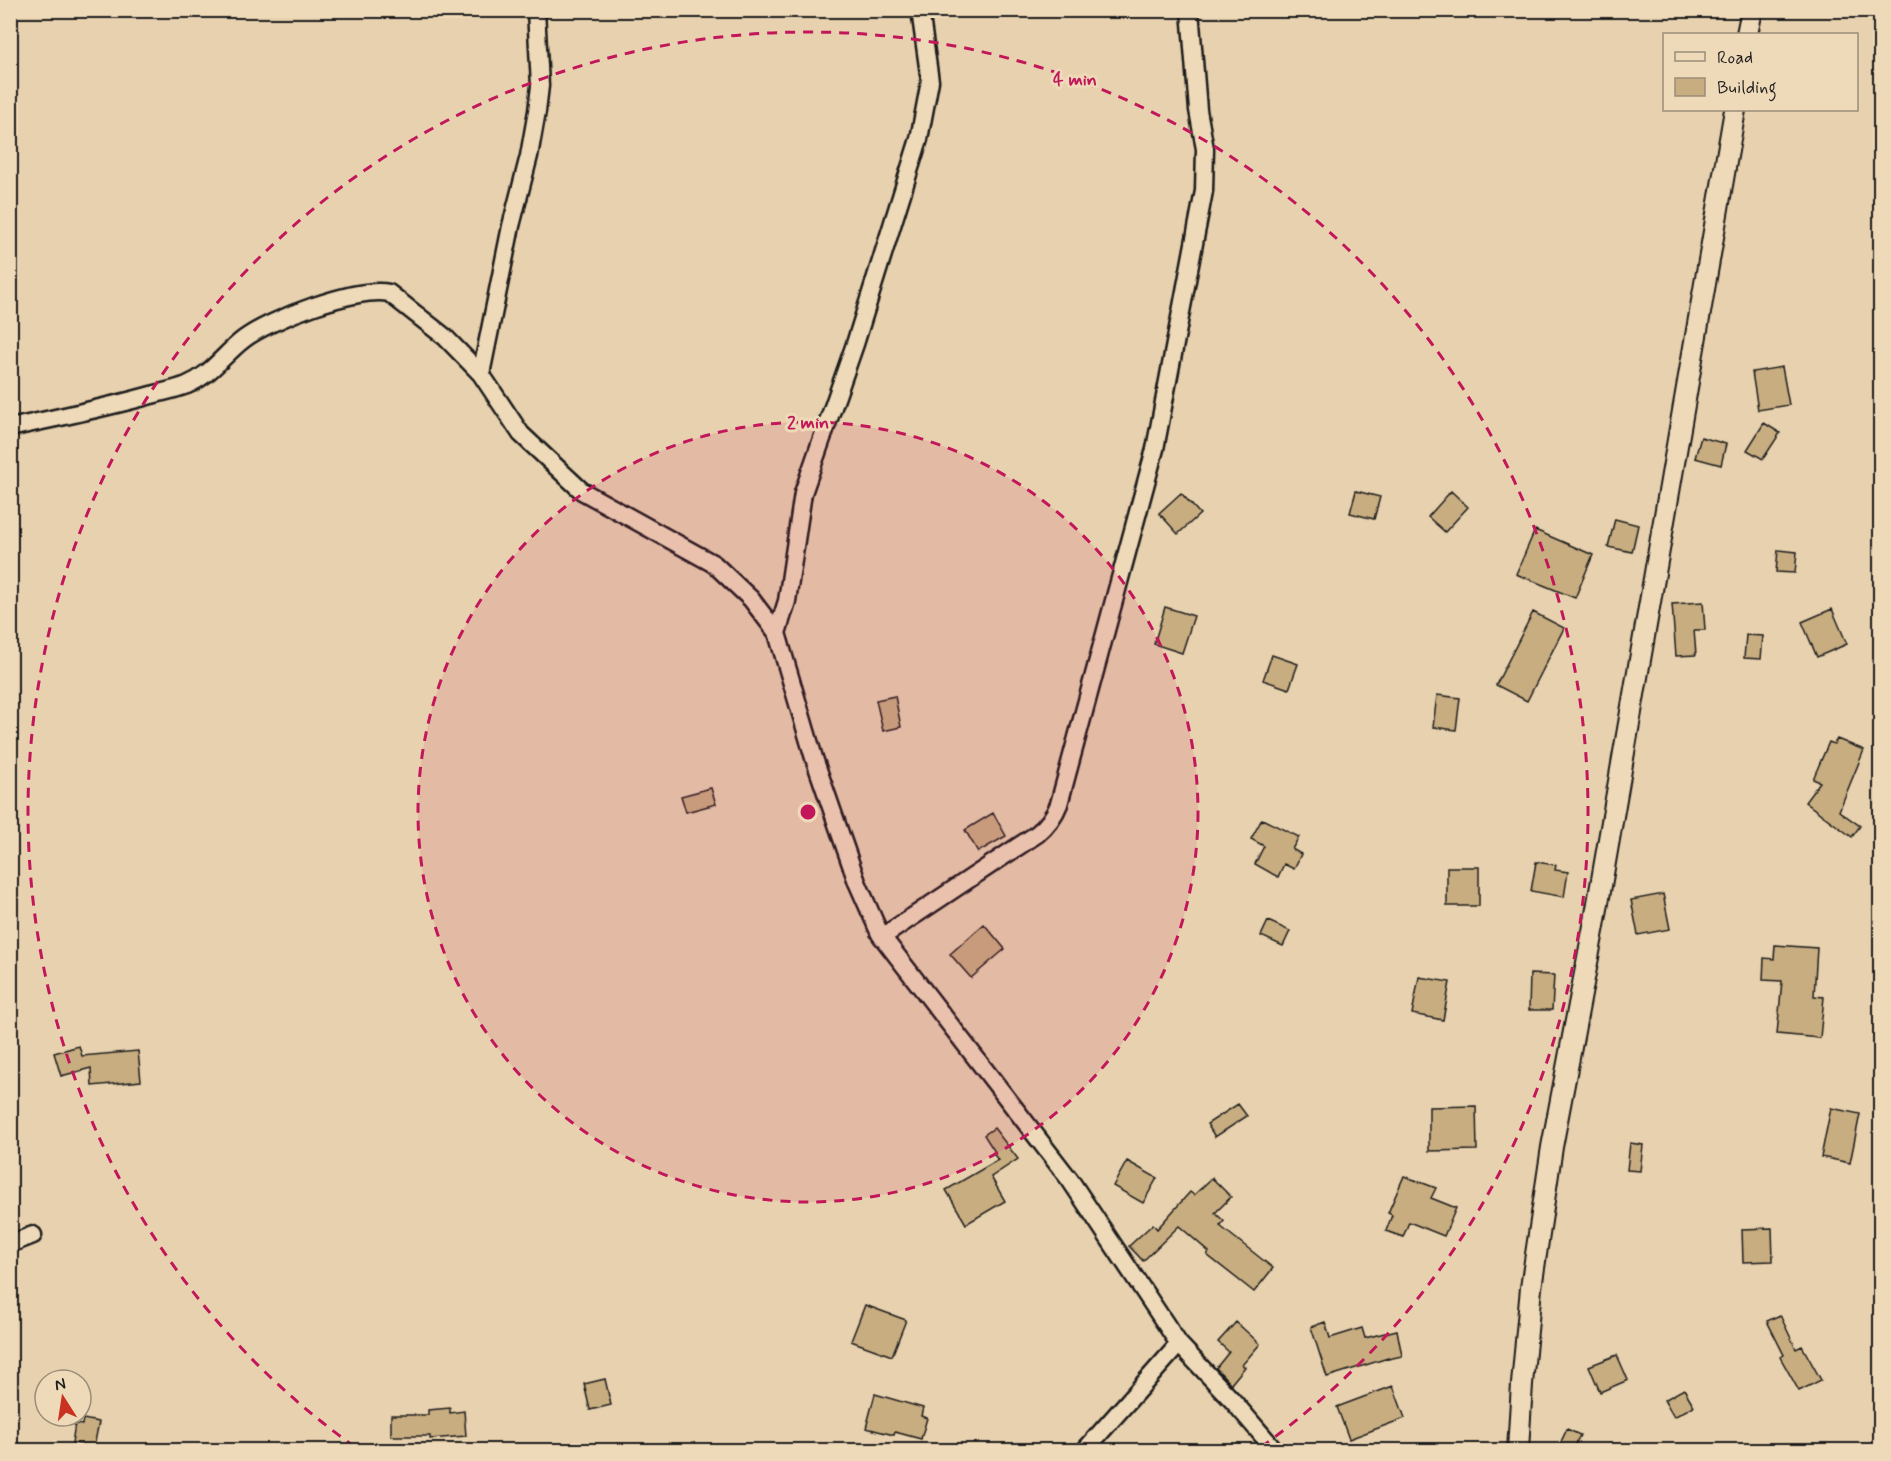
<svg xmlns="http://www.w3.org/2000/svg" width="1891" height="1461" font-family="Mynerve,sans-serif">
  <rect width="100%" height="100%" fill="#e8d1ae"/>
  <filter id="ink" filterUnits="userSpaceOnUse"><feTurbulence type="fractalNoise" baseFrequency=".0167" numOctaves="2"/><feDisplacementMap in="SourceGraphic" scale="12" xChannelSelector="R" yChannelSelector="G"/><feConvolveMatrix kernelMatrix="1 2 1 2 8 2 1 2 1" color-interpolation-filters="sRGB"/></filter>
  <g filter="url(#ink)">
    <path fill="#c8ad80" stroke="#1c1c1c" stroke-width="1.5" d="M1782,367L1789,405L1758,410L1752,372Z
      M1764,423L1780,433L1763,459L1747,450Z
      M1701,437L1726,444L1721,465L1695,458Z
      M1356,491L1380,497L1374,519L1350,513Z
      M1451,491L1468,507L1445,532L1428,517Z
      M1181,493L1200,514L1178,534L1159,513Z
      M1615,519L1638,525L1632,552L1608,547Z
      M1535,530L1593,555L1575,598L1516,574Z
      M1778,550L1797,552L1795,573L1776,572Z
      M1703,602L1705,630H1694L1696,655L1676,656L1672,604Z
      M1165,607L1194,616L1182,653L1154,644Z
      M1832,609L1847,644L1817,657L1802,622Z
      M1533,612L1564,628L1527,701L1496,685Z
      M1746,635L1763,636L1761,659L1744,658Z
      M1272,655L1298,664L1289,689L1263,680Z
      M1437,695L1460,698L1456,730L1433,727Z
      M895,696L901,727L883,731L876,700Z
      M1837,739L1864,750L1839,811L1860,826L1852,837L1805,802L1820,782L1813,779L1829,742L1834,744Z
      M711,788L716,804L686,812L681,796Z
      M993,813L1006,836L978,852L965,830Z
      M1262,819L1299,837L1292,849L1301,854L1294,869L1284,864L1278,877L1255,864L1264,846L1251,839Z
      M1536,862L1556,865L1555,870L1568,872L1564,897L1531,891Z
      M1447,867H1479V906H1447Z
      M1663,894L1670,929L1638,935L1631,900Z
      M1268,921L1290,931L1283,946L1261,936Z
      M984,924L1005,949L971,978L950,954Z
      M1775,945L1817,948L1814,996L1824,997L1820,1038L1777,1034L1782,981L1763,980L1764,958L1774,959Z
      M1530,974L1554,975L1552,1010H1529Z
      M1419,977L1450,982L1443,1020L1412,1014Z
      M79,1046L82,1056L138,1051L141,1081L92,1086L91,1068L61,1076L54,1053Z
      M1238,1104L1247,1116L1215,1137L1207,1124Z
      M1476,1106L1477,1150L1429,1151V1107Z
      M1831,1108L1860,1114L1850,1163L1821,1157Z
      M994,1128L1018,1159L991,1177L1005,1201L966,1224L946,1190L998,1160L993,1153L995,1152L984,1135Z
      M1630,1143L1643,1145L1640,1171L1627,1170Z
      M1127,1161L1157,1178L1143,1203L1113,1186Z
      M1404,1176L1436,1188L1431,1198L1456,1208L1444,1236L1409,1222L1403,1237L1386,1231L1392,1215L1388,1213Z
      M1212,1178L1231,1197L1215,1213L1224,1221L1220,1226L1273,1268L1254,1292L1207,1255L1209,1252L1179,1226L1143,1261L1129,1246L1153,1224L1157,1229L1190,1192L1194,1195Z
      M1772,1228L1773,1261L1743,1262L1742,1229Z
      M865,1305L906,1320L892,1356L851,1341Z
      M1780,1315L1796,1349L1802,1346L1821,1380L1799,1391L1780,1357L1784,1355L1767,1321Z
      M1236,1322L1260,1344L1242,1365L1245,1367L1231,1384L1216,1368L1229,1352L1218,1342Z
      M1325,1322L1330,1338L1362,1328L1365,1338L1397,1330L1402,1356L1388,1359V1358L1327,1377L1311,1327Z
      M1617,1355L1628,1380L1600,1392L1589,1366Z
      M605,1379L611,1405L590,1410L584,1384Z
      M1393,1386L1405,1418L1349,1439L1337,1407Z
      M1684,1389L1694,1406L1674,1417L1664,1400Z
      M875,1394L923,1408L921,1416L927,1418L921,1439L895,1432L894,1435L866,1428Z
      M450,1408V1413L464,1411L466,1436L430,1439V1436H391V1415H428V1410Z
      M83,1419L99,1422L94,1447L72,1443L75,1424L82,1425Z
      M1567,1429L1580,1435L1573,1450L1560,1444Z"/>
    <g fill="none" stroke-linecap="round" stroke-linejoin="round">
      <g stroke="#1c1c1c" stroke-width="21">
        <path id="minor" d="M481,374L511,226L529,156L537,111L540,86L536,10
          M10,428C55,418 100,409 144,397C158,393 174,390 187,385C211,375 224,354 244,339C270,319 358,286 389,293L445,337L481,374L521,434L582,491L714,564L751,599L777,633L814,758L857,882L880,934L1070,1180L1179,1344L1232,1400L1275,1450
          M777,633L787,601L803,493L855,344L919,139L930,81L920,10
          M882,937L1037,834C1048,825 1054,817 1059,804L1155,449L1204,191L1205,149L1198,110L1190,10
          M10,1244L33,1235
          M1085,1450L1179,1344"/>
      </g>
      <g stroke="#1c1c1c" stroke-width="24">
        <path id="tertiary" d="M1747,34L1752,10
          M1518,1450L1522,1384L1531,1288L1552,1147L1594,926L1735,110"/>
      </g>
      <use href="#minor" stroke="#eed9b8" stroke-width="16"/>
      <use href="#tertiary" stroke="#eed9b8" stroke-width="20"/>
    </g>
  </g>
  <circle cx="808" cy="812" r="390" fill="#c2185b" fill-opacity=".12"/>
  <g fill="none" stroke="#c2185b" stroke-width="3" stroke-dasharray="10 8">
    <circle cx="808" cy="812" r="390"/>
    <path d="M355 1447A780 780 0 1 1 1261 1447"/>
  </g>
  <circle cx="808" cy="812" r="9" fill="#c2185b" stroke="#eed9b8" stroke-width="3"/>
  <g font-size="18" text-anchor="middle" font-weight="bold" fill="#c2185b" stroke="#eed9b8" stroke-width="6" stroke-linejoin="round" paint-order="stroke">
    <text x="1075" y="85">4 min</text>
    <text x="808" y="428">2 min</text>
  </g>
  <rect width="1891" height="1461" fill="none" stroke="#eed9b8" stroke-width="36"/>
  <rect x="18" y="18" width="1855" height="1425" fill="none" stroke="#1c1c1c" stroke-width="2" filter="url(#ink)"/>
  <rect x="1663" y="33" width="195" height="78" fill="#eed9b8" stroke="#9a8d7a" stroke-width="1.5"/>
  <rect x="1675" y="52" width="30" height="9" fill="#eed9b8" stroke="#9a8d7a" stroke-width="1.5"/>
  <text x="1717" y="63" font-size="18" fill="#1c1c1c">Road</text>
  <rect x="1675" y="78" width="30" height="18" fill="#c8ad80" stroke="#9a8d7a" stroke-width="1.5"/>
  <text x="1717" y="93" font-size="18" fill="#1c1c1c">Building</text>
  <g transform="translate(63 1398) rotate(348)"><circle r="28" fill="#eed9b8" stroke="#9a8d7a" stroke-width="1.5"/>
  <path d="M0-4.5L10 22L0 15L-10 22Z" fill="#c8321e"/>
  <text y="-9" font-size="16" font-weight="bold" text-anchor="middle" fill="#1c1c1c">N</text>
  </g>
</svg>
